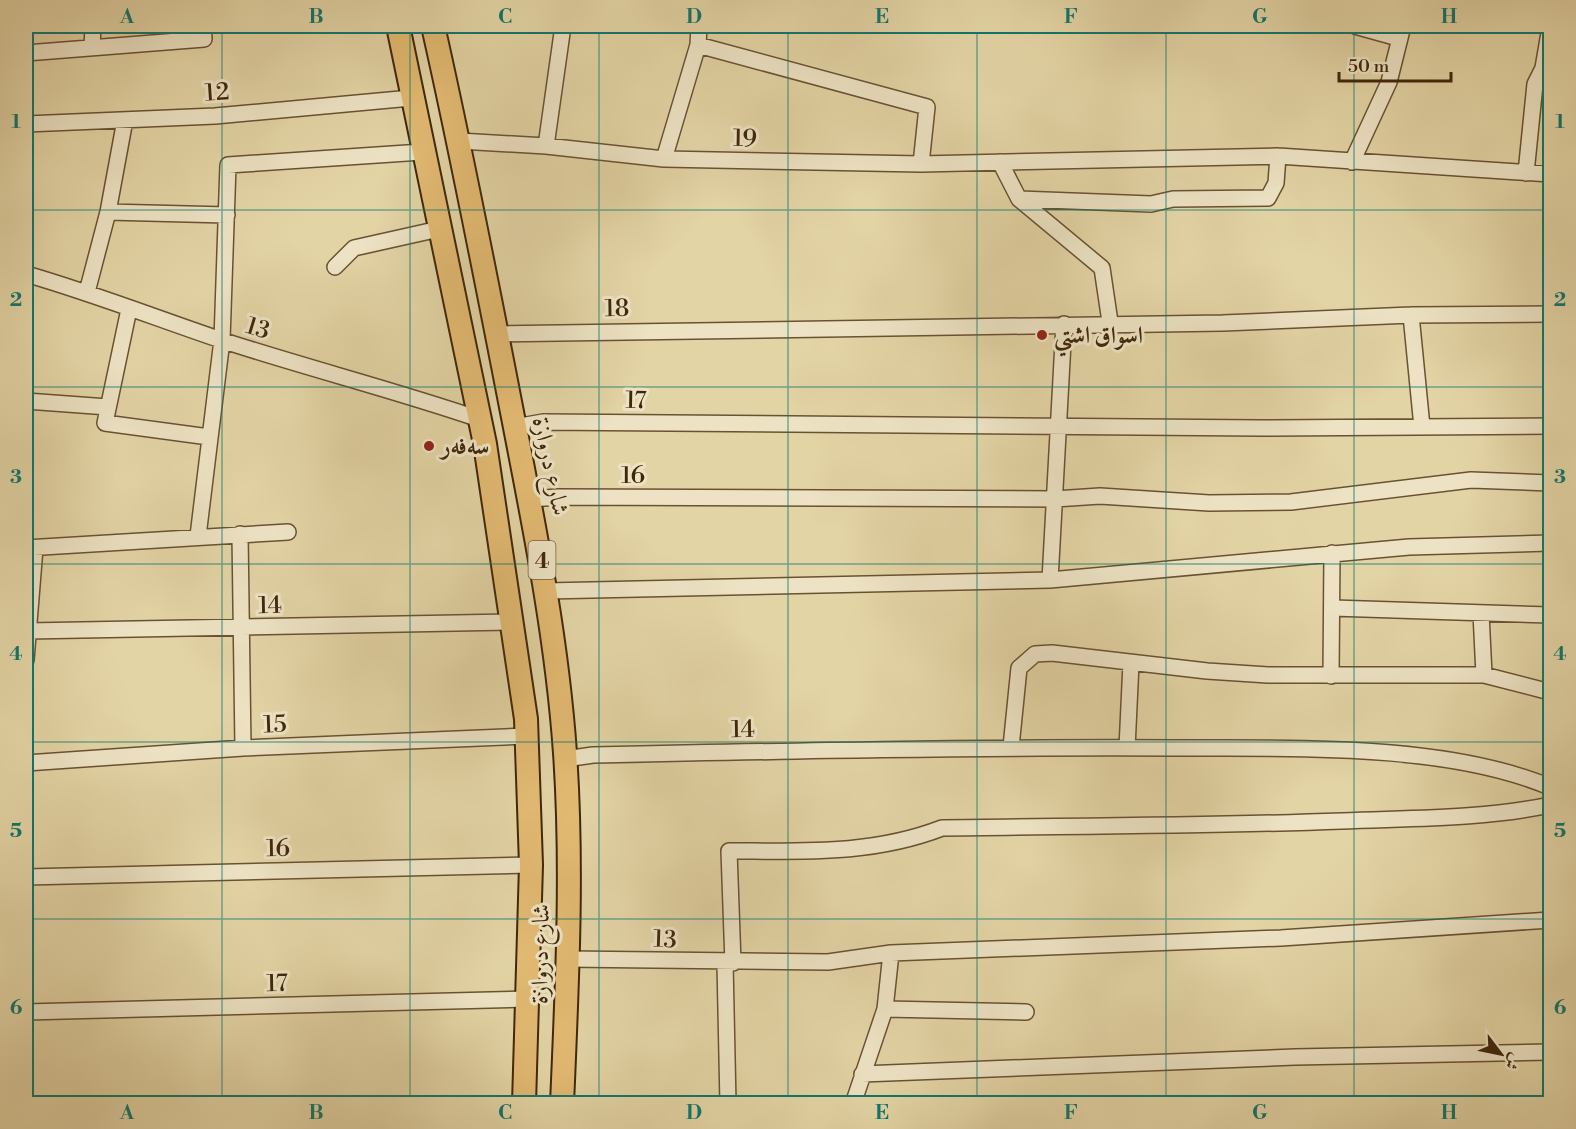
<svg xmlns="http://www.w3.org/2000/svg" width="1576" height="1129" font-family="'Libre Bodoni',Amiri,serif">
  <rect width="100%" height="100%" fill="#e3d4a5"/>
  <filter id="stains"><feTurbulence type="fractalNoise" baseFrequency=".00333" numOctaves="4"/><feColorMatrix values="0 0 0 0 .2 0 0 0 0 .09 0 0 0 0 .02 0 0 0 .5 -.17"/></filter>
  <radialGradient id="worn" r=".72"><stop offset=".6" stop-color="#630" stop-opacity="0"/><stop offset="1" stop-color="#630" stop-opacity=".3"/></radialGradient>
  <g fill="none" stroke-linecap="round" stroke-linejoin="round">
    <g stroke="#695232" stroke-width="18">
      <path id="street" d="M1355,26L1398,38
        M698,45L927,107L921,164
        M92,47L93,26
        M26,53L204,39L203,26
        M26,124L215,116L411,98
        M459,141L546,146L664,159L921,164L1278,156L1550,174
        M546,146L563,26
        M664,159L698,45L699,26
        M1000,162L1019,199L1102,268L1110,322
        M1352,162L1389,82L1403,26
        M1526,173L1535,84L1543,68L1550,27
        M1019,199L1151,204L1173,199L1268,198L1276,183L1278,156
        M108,212L227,215
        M335,267L354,248L439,229
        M26,274C92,293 156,318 221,340C307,368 394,390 479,419
        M87,292L108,212L125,120
        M129,309L105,423L209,437
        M1411,315L1422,427
        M497,334L1223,323L1411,315L1550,314
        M26,401L108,407
        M515,427L543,422L1261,428L1550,426
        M531,499L558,497L1055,499L1100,496L1209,503L1291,502L1471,480L1550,483
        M240,534L243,748
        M198,536L222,340L228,165L422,152
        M26,548L288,532
        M1050,580L1064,324
        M546,591L1050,580L1409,547L1550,543
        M1333,608L1550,615
        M1481,613L1484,675
        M28,631L513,622
        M26,660L35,548
        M1331,676L1332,553
        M1011,747L1019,668L1035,654L1052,653L1207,671L1268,675H1484L1550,692
        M1127,748L1131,663
        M565,759L593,755C786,751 979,747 1173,748C1289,749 1442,742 1550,787
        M26,763L243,748L527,736
        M26,877L531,865
        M567,959L828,962L891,953L1281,938L1550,920
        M725,963L728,1104
        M733,963L729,851C803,851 872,855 942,828C1075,826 1209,826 1342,821C1411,818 1483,819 1550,805
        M885,1009L1026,1012
        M26,1012L529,999
        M862,1074L1295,1057L1550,1052
        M853,1104L885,1009L891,953"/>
    </g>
    <g stroke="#40270b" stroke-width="26">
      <path id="primary" d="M398,26L485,444L526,719L531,865L524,1104
        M433,26C462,154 487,283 512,412C534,525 557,638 565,753C573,869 567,987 562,1104"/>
    </g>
    <use href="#street" stroke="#ede3c4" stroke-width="15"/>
    <use href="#primary" stroke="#e2ba72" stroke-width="22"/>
  </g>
  <path fill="none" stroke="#0f766e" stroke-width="1.5" stroke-opacity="0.55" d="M222,26V1104M410,26V1104M599,26V1104M788,26V1104M977,26V1104M1166,26V1104M1354,26V1104M26,210H1550M26,387H1550M26,564H1550M26,742H1550M26,919H1550"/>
  <g fill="#8f2418" stroke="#ede3c4" stroke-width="2">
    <circle cx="1042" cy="335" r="6"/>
    <circle cx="429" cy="446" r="6"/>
  </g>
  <g text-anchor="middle" stroke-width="6" stroke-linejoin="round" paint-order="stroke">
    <rect fill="#ede3c4" stroke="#745f42" stroke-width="1.5" x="528.5" y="541" width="27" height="38" rx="4.5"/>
    <g font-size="22" font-weight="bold" fill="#40270b">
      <text x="542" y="568">4</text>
    </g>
    <g font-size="24" fill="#40270b" stroke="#ede3c4">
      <text transform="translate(217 92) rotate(-4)" y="8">12</text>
      <text transform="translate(745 138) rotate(1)" y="8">19</text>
      <text transform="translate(617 308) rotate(-1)" y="8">18</text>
      <text transform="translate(258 328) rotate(17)" y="8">13</text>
      <text transform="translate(636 400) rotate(1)" y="8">17</text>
      <text transform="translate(551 466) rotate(78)" y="8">شارع دروازة</text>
      <text x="633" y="483">16</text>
      <text transform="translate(270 605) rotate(-1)" y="8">14</text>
      <text transform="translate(275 724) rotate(-2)" y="8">15</text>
      <text transform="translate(743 729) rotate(-1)" y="8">14</text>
      <text transform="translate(278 848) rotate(-1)" y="8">16</text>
      <text transform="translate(665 939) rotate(2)" y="8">13</text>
      <text transform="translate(540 954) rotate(-89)" y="8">شارع دروازة</text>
      <text transform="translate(277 983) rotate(-1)" y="8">17</text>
    </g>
    <g font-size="24" font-weight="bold" fill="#40270b" stroke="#ede3c4" text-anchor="start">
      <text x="1054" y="343">اسواق اشتي</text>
      <text x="441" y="454">سەفەر</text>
    </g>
  </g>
  <rect width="1576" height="1129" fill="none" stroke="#e3d4a5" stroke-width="66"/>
  <g transform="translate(1501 1054) rotate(122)" stroke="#ede3c4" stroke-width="4.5" paint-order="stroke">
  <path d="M0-4.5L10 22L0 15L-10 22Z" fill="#40270b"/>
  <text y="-9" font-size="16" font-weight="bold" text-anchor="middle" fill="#40270b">ش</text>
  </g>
  <path d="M1339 72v9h112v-9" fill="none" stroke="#40270b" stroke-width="3"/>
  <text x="1348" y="72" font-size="18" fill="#40270b" stroke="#ede3c4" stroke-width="4.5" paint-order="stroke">50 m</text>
  <rect x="33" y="33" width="1510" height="1063" fill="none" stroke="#0f766e" stroke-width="2"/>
  <g font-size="20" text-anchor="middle" font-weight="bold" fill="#0f766e">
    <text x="127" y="23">A</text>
    <text x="316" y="23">B</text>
    <text x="505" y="23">C</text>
    <text x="694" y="23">D</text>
    <text x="882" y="23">E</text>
    <text x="1071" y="23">F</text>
    <text x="1260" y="23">G</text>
    <text x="1449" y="23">H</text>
    <text x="16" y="128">1</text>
    <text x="1560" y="128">1</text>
    <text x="16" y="306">2</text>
    <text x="1560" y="306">2</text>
    <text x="16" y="483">3</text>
    <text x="1560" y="483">3</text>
    <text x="16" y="660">4</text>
    <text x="1560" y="660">4</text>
    <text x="16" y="837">5</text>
    <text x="1560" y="837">5</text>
    <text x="16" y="1014">6</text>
    <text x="1560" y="1014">6</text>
    <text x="127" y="1119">A</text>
    <text x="316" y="1119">B</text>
    <text x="505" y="1119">C</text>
    <text x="694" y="1119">D</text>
    <text x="882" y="1119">E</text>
    <text x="1071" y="1119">F</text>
    <text x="1260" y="1119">G</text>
    <text x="1449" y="1119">H</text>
  </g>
  <rect width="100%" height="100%" filter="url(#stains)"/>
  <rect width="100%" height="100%" fill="url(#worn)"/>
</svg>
